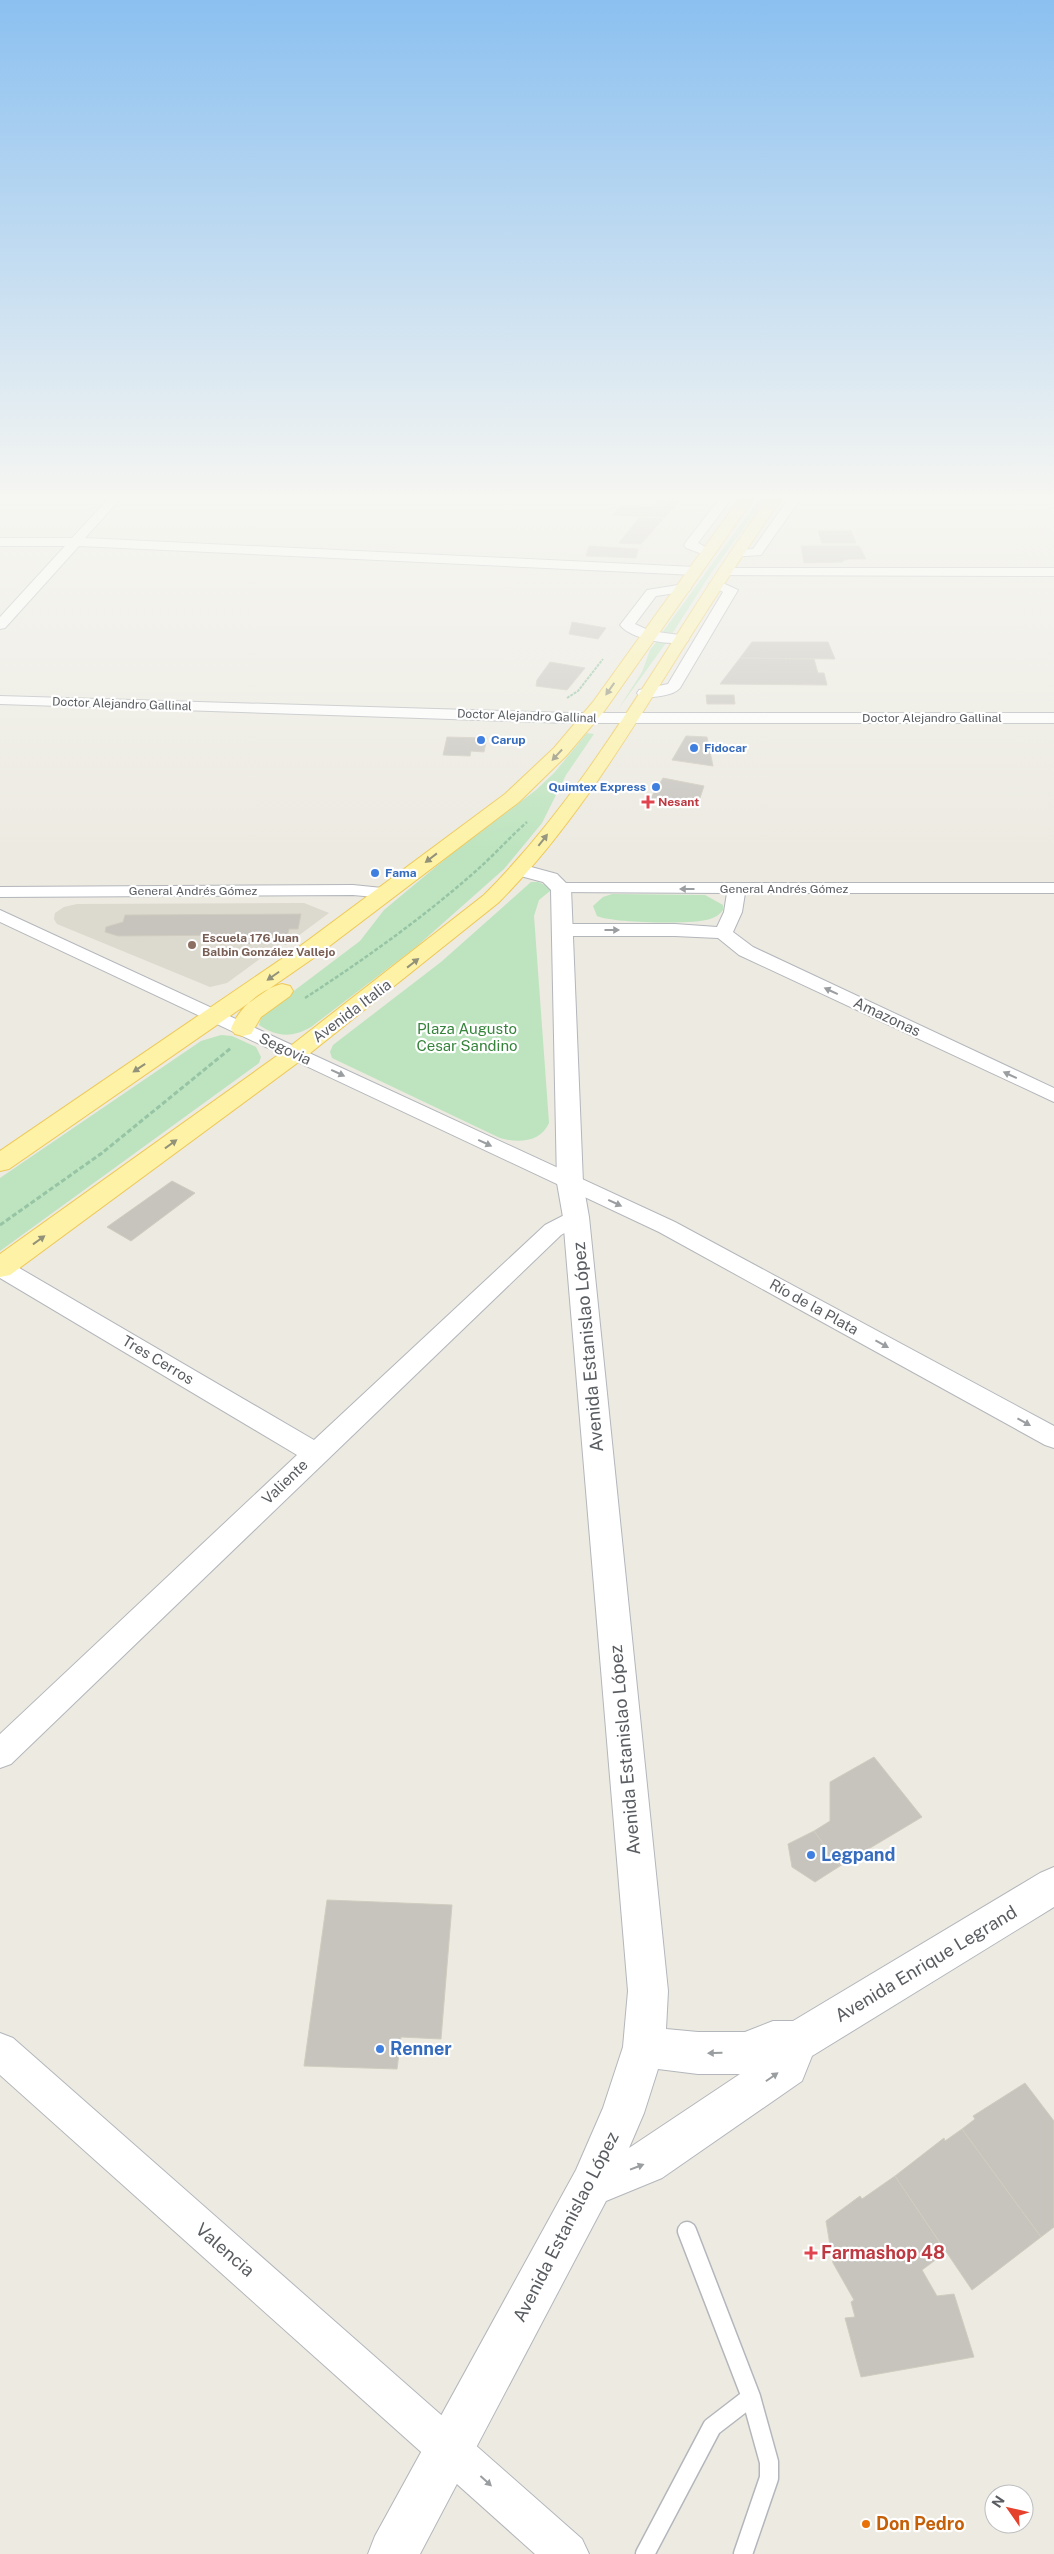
<svg xmlns="http://www.w3.org/2000/svg" width="1054" height="2554" font-family="'Public Sans',sans-serif">
  <rect width="100%" height="100%" fill="#eceae1"/>
  <path fill="#dcd9cf" d="M304,903L329,913L286,945L280,944L227,983L210,987L57,924L54,919L55,913L64,907L77,904Z"/>
  <path fill="#bde4be" d="M760,498H766L711,573L672,634L662,633Z
    M657,641L666,643L619,708L642,672L650,650Z
    M587,733L594,734L566,775L542,823L504,869L416,947L311,1027C292,1038 277,1037 259,1025L262,1015L360,941L384,910L450,855L536,790L554,773Z
    M531,882H538L550,887V891L539,900L534,916L549,1123C540,1143 517,1143 500,1138L332,1058L330,1052L333,1045L441,962Z
    M612,894L705,895L723,905V910C719,915 716,917 710,919C694,925 612,923 597,916L593,906L603,897Z
    M221,1035L232,1036L256,1047L261,1057L259,1063L0,1251V1178L201,1041Z"/>
  <path fill="#c7c4be" stroke="#d0ccbf" d="M659,498H682L675,506H654Z
    M623,505L652,507L675,506L665,517L612,515Z
    M639,518L663,519L641,544L619,543Z
    M818,531H851L856,543H822Z
    M589,546L638,549L636,558L586,556Z
    M801,546H859L866,559H849L842,561L843,562L804,563Z
    M572,622L606,628L598,639L569,634Z
    M752,642H828L835,659L740,658Z
    M740,658L814,659L818,673H824L827,685L720,684Z
    M550,662L585,668L567,690L536,686L537,680Z
    M706,695H734L735,704H707Z
    M686,736L707,737L713,766L672,760Z
    M447,737L487,738L484,752L471,751L470,756L443,755Z
    M663,778L704,786L699,801H649Z
    M301,914L298,929H289L288,935H264L260,941L250,944L241,942L238,939L239,935L118,936L105,932L106,927L123,922L125,915Z
    M172,1181L195,1193L131,1241L107,1227Z
    M874,1757L922,1817L840,1866L814,1831L830,1821V1782Z
    M814,1831L840,1866L815,1882L792,1867L788,1844Z
    M327,1900L452,1905L441,2039L401,2037L397,2069L304,2066Z
    M1025,2083L1054,2121V2227L1041,2237L962,2129L975,2119L973,2116Z
    M962,2129L1041,2237L972,2290L895,2176L944,2138L945,2141Z
    M895,2176L946,2252L922,2270L937,2296L954,2294L974,2357L861,2377L845,2318L855,2317L851,2302L854,2300L833,2263L826,2221L860,2196L862,2199Z"/>
  <g fill="none" stroke-linecap="round" stroke-linejoin="round">
    <g stroke="#b3b6bb" stroke-width="21">
      <path id="service" d="M687,2231L751,2397L769,2462V2478L743,2554
        M645,2554L712,2427L751,2397"/>
    </g>
    <g stroke="#b3b6bb" stroke-width="2">
      <path id="minor" d="M109,498H121L85,538L695,567L701,571L695,575L79,546L5,628L0,629V617L65,546H0V538H72Z
        M720,498H732L698,543L715,552L713,555H705L686,548L684,545L686,542Z
        M789,498H801L761,555L731,557L729,554L731,551L753,549Z
        M724,568H1054V576L719,575L718,572L719,569Z
        M716,580L738,590L680,688C674,696 648,699 639,696L637,693L639,690L668,684L723,592L709,584Z
        M684,584L689,585L691,588L689,591L656,596L635,624L650,631L687,636L689,639L687,642C671,646 630,639 620,625L647,590Z
        M0,696L568,713H1054V723H568L0,704Z
        M561,883H1054V893H745L742,912L733,932L753,947L1054,1088V1102L739,955L718,938L675,936H563L556,934L554,930L556,926L563,924H675L717,927L724,912L727,893L555,892L552,888L555,884Z
        M353,885L392,889L395,893L392,897L386,898L353,895L0,897V887Z
        M0,910L675,1222L1054,1426V1448L1045,1445L659,1232L0,922Z
        M576,1209L584,1212L587,1217L584,1222L561,1235L11,1764L0,1768V1734L297,1455L0,1278V1260L9,1262L314,1440L545,1225Z
        M0,2033L13,2038L582,2539L589,2554H535L0,2075Z"/>
    </g>
    <g stroke="#b3b6bb" stroke-width="2">
      <path id="tertiary" d="M520,864L557,874L571,888L583,1183L589,1217L668,1991L666,2029L698,2032H745L773,2021H793L1040,1873L1054,1867V1907L812,2056L802,2081L662,2178L606,2201L420,2554H368L375,2536L576,2170L603,2108L623,2047L628,1991L563,1217L557,1183L551,890L543,882L513,874L510,870L513,866ZM658,2069L698,2074H740L629,2148L644,2113Z"/>
    </g>
    <g stroke="#eec858" stroke-width="2">
      <path id="primary" d="M740,498H754L605,710L566,756L519,802L315,957L9,1169L0,1171V1151L299,947L505,794L554,748L593,702Z
        M768,498H782C742,555 705,613 668,672C617,753 566,835 498,903L304,1058L10,1275L0,1277V1254L288,1048L484,895C599,780 673,629 768,498Z
        M282,984L290,986L293,991L290,996L261,1017L251,1034L243,1036L235,1034L231,1029C238,1008 261,989 282,984Z"/>
    </g>
    <path stroke="#96c4a5" stroke-width="2" stroke-dasharray="3 1" stroke-linecap="butt" d="M567,698L578,691L603,659"/>
    <path stroke="#96c4a5" stroke-width="2.5" stroke-dasharray="4 2" stroke-linecap="butt" d="M305,998C365,959 424,917 477,870C494,855 510,837 527,822"/>
    <path stroke="#96c4a5" stroke-width="3" stroke-dasharray="5 2.5" stroke-linecap="butt" d="M0,1225L102,1153L231,1048"/>
    <use href="#service" stroke="#fff" stroke-width="18"/>
    <use href="#minor" fill="#fff" fill-rule="evenodd"/>
    <use href="#tertiary" fill="#fff" fill-rule="evenodd"/>
    <use href="#primary" fill="#fdf2a5" fill-rule="evenodd"/>
  </g>
  <defs><path id="oneway-solid" d="M-6-.8H1V-3.2L6.5 0L1 3.2V.8H-6Z" transform="scale(1.25)"/></defs>
  <g fill="#929179">
    <use href="#oneway-solid" transform="translate(610 689) rotate(125)"/>
    <use href="#oneway-solid" transform="translate(557 755) rotate(133)"/>
    <use href="#oneway-solid" transform="translate(543 840) rotate(-52)"/>
    <use href="#oneway-solid" transform="translate(431 858) rotate(142)"/>
    <use href="#oneway-solid" transform="translate(413 963) rotate(-38)"/>
    <use href="#oneway-solid" transform="translate(273 976) rotate(145)"/>
    <use href="#oneway-solid" transform="translate(139 1068) rotate(146)"/>
    <use href="#oneway-solid" transform="translate(171 1144) rotate(-36)"/>
    <use href="#oneway-solid" transform="translate(39 1240) rotate(-36)"/>
  </g>
  <g fill="#9b9ea0">
    <use href="#oneway-solid" transform="translate(687 889) rotate(-180)"/>
    <use href="#oneway-solid" transform="translate(612 930)"/>
    <use href="#oneway-solid" transform="translate(831 991) rotate(-155)"/>
    <use href="#oneway-solid" transform="translate(338 1073) rotate(25)"/>
    <use href="#oneway-solid" transform="translate(1010 1075) rotate(-155)"/>
    <use href="#oneway-solid" transform="translate(485 1143) rotate(25)"/>
    <use href="#oneway-solid" transform="translate(615 1203) rotate(25)"/>
    <use href="#oneway-solid" transform="translate(882 1344) rotate(29)"/>
    <use href="#oneway-solid" transform="translate(1024 1422) rotate(29)"/>
    <use href="#oneway-solid" transform="translate(715 2053) rotate(179)"/>
    <use href="#oneway-solid" transform="translate(772 2077) rotate(-35)"/>
    <use href="#oneway-solid" transform="translate(637 2167) rotate(-21)"/>
    <use href="#oneway-solid" transform="translate(486 2481) rotate(42)"/>
  </g>
  <linearGradient id="sky" x2="0" y2="1"><stop stop-color="#8bc0f0"/><stop offset="0.58" stop-color="#f6f6f2"/><stop offset="1" stop-color="#f6f6f2" stop-opacity="0"/></linearGradient>
  <rect width="1054" height="856" fill="url(#sky)"/>
  <g fill="#3f7fe0" stroke="#fff" stroke-width="2">
    <circle cx="481" cy="740" r="5"/>
    <circle cx="694" cy="748" r="5"/>
    <circle cx="656" cy="787" r="5"/>
    <circle cx="375" cy="873" r="5"/>
    <circle cx="811" cy="1855" r="5"/>
    <circle cx="380" cy="2049" r="5"/>
  </g>
  <g fill="#e0444e" stroke="#fff" stroke-width="2">
    <path d="M645.5 794.5h5v5h5v5h-5v5h-5v-5h-5v-5h5z"/>
    <path d="M808.5 2245.5h5v5h5v5h-5v5h-5v-5h-5v-5h5z"/>
  </g>
  <circle fill="#8d6e63" stroke="#fff" stroke-width="2" cx="192" cy="945" r="5"/>
  <circle fill="#e8710a" stroke="#fff" stroke-width="2" cx="866" cy="2524" r="5"/>
  <g text-anchor="middle" stroke-width="4.5" stroke-linejoin="round" paint-order="stroke">
    <g font-size="12" fill="#595d61" stroke="#fff">
      <text transform="translate(122 704) rotate(2)" y="4">Doctor Alejandro Gallinal</text>
      <text transform="translate(527 716) rotate(2)" y="4">Doctor Alejandro Gallinal</text>
      <text x="932" y="722">Doctor Alejandro Gallinal</text>
      <text x="784" y="893">General Andrés Gómez</text>
      <text x="193" y="895">General Andrés Gómez</text>
    </g>
    <g font-size="12" font-weight="bold" fill="#366cbe" stroke="#fff" text-anchor="start">
      <text x="491" y="744">Carup</text>
      <text x="704" y="752">Fidocar</text>
      <text x="646" y="791" text-anchor="end">Quimtex Express</text>
      <text x="385" y="877">Fama</text>
    </g>
    <g font-size="12" font-weight="bold" fill="#be3a42" stroke="#fff" text-anchor="start">
      <text x="658" y="806">Nesant</text>
    </g>
    <g font-size="12" font-weight="bold" fill="#785e54" stroke="#fff" text-anchor="start">
      <text x="202" y="942">Escuela 176 Juan<tspan x="202" dy="14">Balbin González Vallejo</tspan></text>
    </g>
    <g font-size="15" fill="#595d61" stroke="#fff">
      <text transform="translate(352 1011) rotate(-37)" y="5">Avenida Italia</text>
      <text transform="translate(887 1017) rotate(25)" y="5">Amazonas</text>
      <text transform="translate(285 1049) rotate(25)" y="5">Segovia</text>
      <text transform="translate(814 1307) rotate(29)" y="5">Río de la Plata</text>
      <text transform="translate(158 1360) rotate(31)" y="5">Tres Cerros</text>
      <text transform="translate(285 1482) rotate(-44)" y="5">Valiente</text>
    </g>
    <g font-size="15" fill="#36843c" stroke="#fff">
      <text x="467" y="1034">Plaza Augusto<tspan x="467" dy="17">Cesar Sandino</tspan></text>
    </g>
    <g font-size="18" fill="#595d61" stroke="#fff">
      <text transform="translate(588 1347) rotate(-95)" y="6">Avenida Estanislao López</text>
      <text transform="translate(625 1750) rotate(-95)" y="6">Avenida Estanislao López</text>
      <text transform="translate(926 1964) rotate(-31)" y="6">Avenida Enrique Legrand</text>
      <text transform="translate(566 2227) rotate(-63)" y="6">Avenida Estanislao López</text>
      <text transform="translate(225 2250) rotate(41)" y="6">Valencia</text>
    </g>
    <g font-size="18" font-weight="bold" fill="#366cbe" stroke="#fff" text-anchor="start">
      <text x="821" y="1861">Legpand</text>
      <text x="390" y="2055">Renner</text>
    </g>
    <g font-size="18" font-weight="bold" fill="#be3a42" stroke="#fff" text-anchor="start">
      <text x="821" y="2259">Farmashop 48</text>
    </g>
    <g font-size="18" font-weight="bold" fill="#c56008" stroke="#fff" text-anchor="start">
      <text x="876" y="2530">Don Pedro</text>
    </g>
  </g>
  <g transform="translate(1009 2509) rotate(304)"><circle r="24" fill="#ffffff" stroke="#bdbec0"/>
  <path d="M0-4L9 19L0 12L-9 19Z" fill="#e5422e"/>
  <text y="-8" font-size="14" font-weight="bold" text-anchor="middle" fill="#595d61">N</text>
  </g>
</svg>
